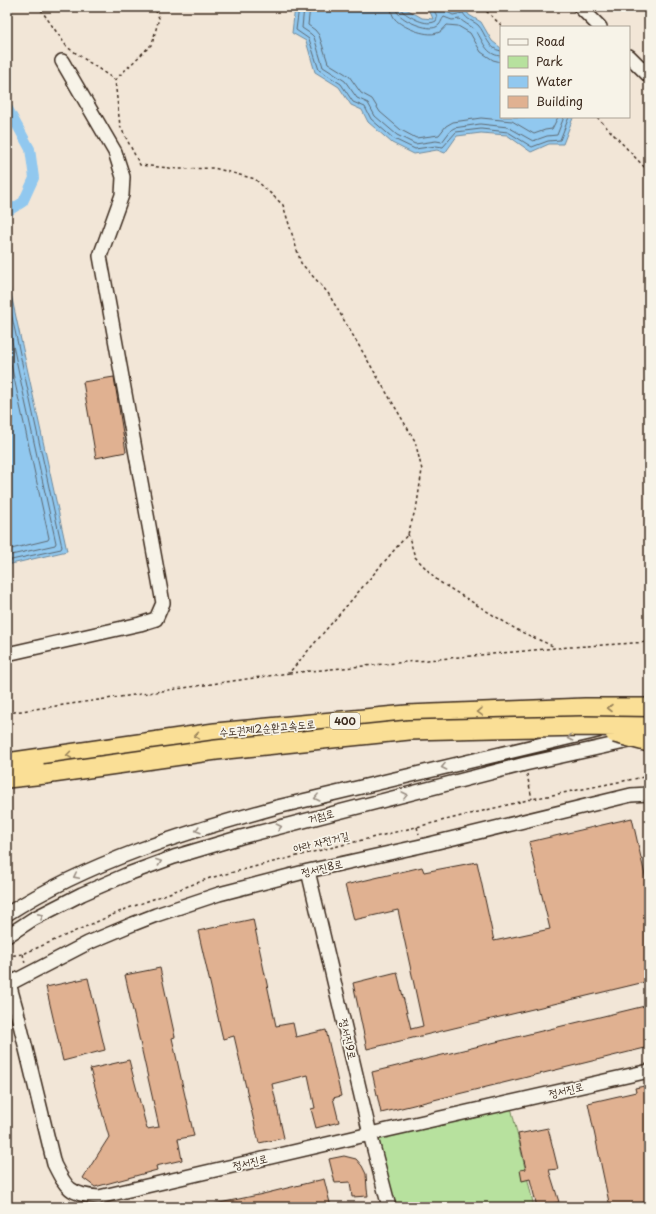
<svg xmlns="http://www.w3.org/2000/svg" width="656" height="1214" font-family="'Playpen Sans','Poor Story',sans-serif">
  <rect width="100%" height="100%" fill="#f2e6d7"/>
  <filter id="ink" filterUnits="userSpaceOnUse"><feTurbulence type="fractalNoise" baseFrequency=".025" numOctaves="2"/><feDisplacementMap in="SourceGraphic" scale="8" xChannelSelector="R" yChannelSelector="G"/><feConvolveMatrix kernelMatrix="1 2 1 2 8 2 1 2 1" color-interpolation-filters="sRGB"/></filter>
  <g filter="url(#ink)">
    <path fill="#b7e19e" stroke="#79865e" d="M511,1107L534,1207H396L377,1137Z"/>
    <path fill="#91c8ef" stroke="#6f899b" d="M295,7H403L422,18L433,19L431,14L425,7H445L453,11L464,7L469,15L481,22L492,41L501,48V117H569L573,118L563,144H549L531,152L507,135L481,133L457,136L445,153L437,150L414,154L392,143L368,122L362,110L351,105L339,87L315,72L306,41L292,33Z
      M7,276L67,551L7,565Z"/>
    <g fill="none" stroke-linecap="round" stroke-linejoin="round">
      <path stroke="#5d6972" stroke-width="1" d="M299,7L296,30L309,39L319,70L341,84L353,102L365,107L371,119L394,139L415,149L436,146L443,147L456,132L481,129L508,132L532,147L548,141L560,140L569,117
        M304,7L302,28L311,34L314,37L323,67L345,81L357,98L368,103L375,116L397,135L415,144L436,141L442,142L451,130L454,128L480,124L508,127L533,141L547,136L557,135L564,117
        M310,7L308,25L315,30L319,35L328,63L349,76L361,93L372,99L380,112L401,130L416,138L439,135L446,126L453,122L481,118L512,121L534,134L545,130L552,129L558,117
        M391,7C391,11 392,15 395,19C402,27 426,37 437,33C442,32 444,28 447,25L458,26L470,33L481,52L493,60L501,62
        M397,7C397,10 396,11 398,13C403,21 428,31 436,27C441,25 441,20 444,17L452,20L460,19C464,23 469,25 473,28C483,36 483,55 501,56
        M402,7V11C410,17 426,27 436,21C439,16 434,11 431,7
        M444,7L445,11L453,15L463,13C468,21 472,20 478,25C486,33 487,49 501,51
        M7,294L62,547L61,549L7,561
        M7,318L56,543L55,545L7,556
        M7,346L49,538L48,540L7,550"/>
      <path stroke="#91c8ef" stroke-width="10" d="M7,107L30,149L34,178L23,202L7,212"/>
    </g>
    <path fill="#e0b191" stroke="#3b2a1e" d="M114,377L126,452L96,458L83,382Z
      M632,818L649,893V981L367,1049L353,983L397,972L411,1029L423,1026L398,910L354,920L345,885L422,867L424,872L477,862L494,941L550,929L529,842Z
      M253,919L276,1026L293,1023L296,1037L326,1030L341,1096L333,1098L339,1122L316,1128L311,1109L315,1108L308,1075L272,1084L284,1138L259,1143L234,1036L223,1039L198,931Z
      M160,968L175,1037L172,1038L194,1136L178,1139L182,1160L156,1166L157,1170L95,1187L83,1178L109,1137L90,1069L129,1060L147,1129L159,1127L125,975Z
      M88,978L105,1050L63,1061L46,987Z
      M649,1005V1047L381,1113L372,1072Z
      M649,1085V1173H647L649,1183V1207H610L588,1103L636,1092L635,1088Z
      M548,1128L558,1169L549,1170L559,1202L542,1207H537L530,1179L522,1181L520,1170L526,1169L518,1134Z
      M344,1156L356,1159L362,1166L366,1174L367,1189L368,1196L352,1197L350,1182L335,1183L329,1159Z
      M324,1179L331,1207H215V1204L263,1194Z"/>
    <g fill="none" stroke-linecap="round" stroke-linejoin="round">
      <g stroke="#3b2a1e" stroke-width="16">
        <path id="minor" d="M580,7L600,27
          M629,56L649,76
          M7,654L140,624L156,619L163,603L100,256L122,195L123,177L115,152L62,61
          M308,871L370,1134L389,1207
          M7,914C90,861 183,833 277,807L597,731
          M7,936L33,919L82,894L128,874L174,857L241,837L525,764L634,740
          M7,976L17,1012L54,1164C66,1188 70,1195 99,1197L370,1134L649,1071
          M9,984L88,943L133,924L156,915L219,894L308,871L421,846L631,795L649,794"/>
      </g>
      <g stroke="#3b2a1e" stroke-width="22">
        <path id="highway" d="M7,763L215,733L407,715L585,708H649
          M7,778L45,774"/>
      </g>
      <path stroke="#3b2a1e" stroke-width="1.5" stroke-dasharray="3 3" stroke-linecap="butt" d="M482,7L503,27
        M115,80L152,44L159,18L154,7
        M597,117L649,172
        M408,534L415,557L438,581L519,631L555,647
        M289,673L556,648L649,642
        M7,713L289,673L408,534L417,504L422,470L415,441L328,293L301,263L283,205L255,179L214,168L179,169L140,165L120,126L115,80L67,47L39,7
        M527,774L532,799
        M417,827L419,834
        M23,954L25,964
        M7,956L23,954L126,909L210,878L309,853L532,799L649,776
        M7,1189L11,1207"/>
      <use href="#minor" stroke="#f7f3e8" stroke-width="13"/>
      <use href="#highway" stroke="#fadf96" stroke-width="19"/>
      <g stroke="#3b2a1e" stroke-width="22" stroke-linecap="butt">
        <path id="highway-bridge" d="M615,733L649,742
          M45,774L216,750L409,730L584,726L649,727"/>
      </g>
      <use href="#highway-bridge" stroke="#fadf96" stroke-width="19"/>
    </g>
    <defs><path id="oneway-chevron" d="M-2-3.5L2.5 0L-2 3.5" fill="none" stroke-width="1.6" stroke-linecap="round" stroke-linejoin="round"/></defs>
    <g stroke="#9a845a">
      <use href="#oneway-chevron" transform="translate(610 708) rotate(180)"/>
      <use href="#oneway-chevron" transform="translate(480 712) rotate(178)"/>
      <use href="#oneway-chevron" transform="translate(197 736) rotate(172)"/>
      <use href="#oneway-chevron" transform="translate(69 755) rotate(172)"/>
    </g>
    <g stroke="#998e83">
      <use href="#oneway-chevron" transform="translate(570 738) rotate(167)"/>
      <use href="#oneway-chevron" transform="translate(444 767) rotate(167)"/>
      <use href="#oneway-chevron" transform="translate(405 795) rotate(-14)"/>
      <use href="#oneway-chevron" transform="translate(317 798) rotate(166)"/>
      <use href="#oneway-chevron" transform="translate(279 827) rotate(-14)"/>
      <use href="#oneway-chevron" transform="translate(198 830) rotate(163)"/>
      <use href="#oneway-chevron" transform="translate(159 862) rotate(-20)"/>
      <use href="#oneway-chevron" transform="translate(76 876) rotate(154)"/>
      <use href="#oneway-chevron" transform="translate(41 916) rotate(-28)"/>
    </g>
  </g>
  <g text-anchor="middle" stroke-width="3.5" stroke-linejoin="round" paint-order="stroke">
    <rect fill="#f7f3e8" stroke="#73665b" stroke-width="1" x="330" y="713" width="30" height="16" rx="3"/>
    <g font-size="10" font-weight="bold" fill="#3b2a1e">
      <text x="345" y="725">400</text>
    </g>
    <g font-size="11" fill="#3b2a1e" stroke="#f7f3e8">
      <text transform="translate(267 728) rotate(-5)" y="4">수도권제2순환고속도로</text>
      <text transform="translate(321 816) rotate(-14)" y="4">거첨로</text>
      <text transform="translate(321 842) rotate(-14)" y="4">아라 자전거길</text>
      <text transform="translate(322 868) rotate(-13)" y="4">정서진8로</text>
      <text transform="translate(348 1039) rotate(77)" y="4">정서진9로</text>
      <text transform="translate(566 1090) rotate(-13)" y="4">정서진로</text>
      <text transform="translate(250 1162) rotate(-13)" y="4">정서진로</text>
    </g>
  </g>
  <rect width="656" height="1214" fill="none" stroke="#f7f3e8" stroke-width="24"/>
  <rect x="12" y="12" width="632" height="1190" fill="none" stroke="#3b2a1e" stroke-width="1.5" filter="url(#ink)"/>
  <rect x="500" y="26" width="130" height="92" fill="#f7f3e8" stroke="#aca397"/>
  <rect x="508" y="39" width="20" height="6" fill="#f7f3e8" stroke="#aca397"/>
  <text x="536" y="46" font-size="12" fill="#3b2a1e">Road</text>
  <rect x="508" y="56" width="20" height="12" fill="#b7e19e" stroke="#aca397"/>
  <text x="536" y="66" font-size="12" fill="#3b2a1e">Park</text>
  <rect x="508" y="76" width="20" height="12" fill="#91c8ef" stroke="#aca397"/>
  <text x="536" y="86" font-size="12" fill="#3b2a1e">Water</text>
  <rect x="508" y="96" width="20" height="12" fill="#e0b191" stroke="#aca397"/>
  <text x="536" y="106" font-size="12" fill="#3b2a1e">Building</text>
</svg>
